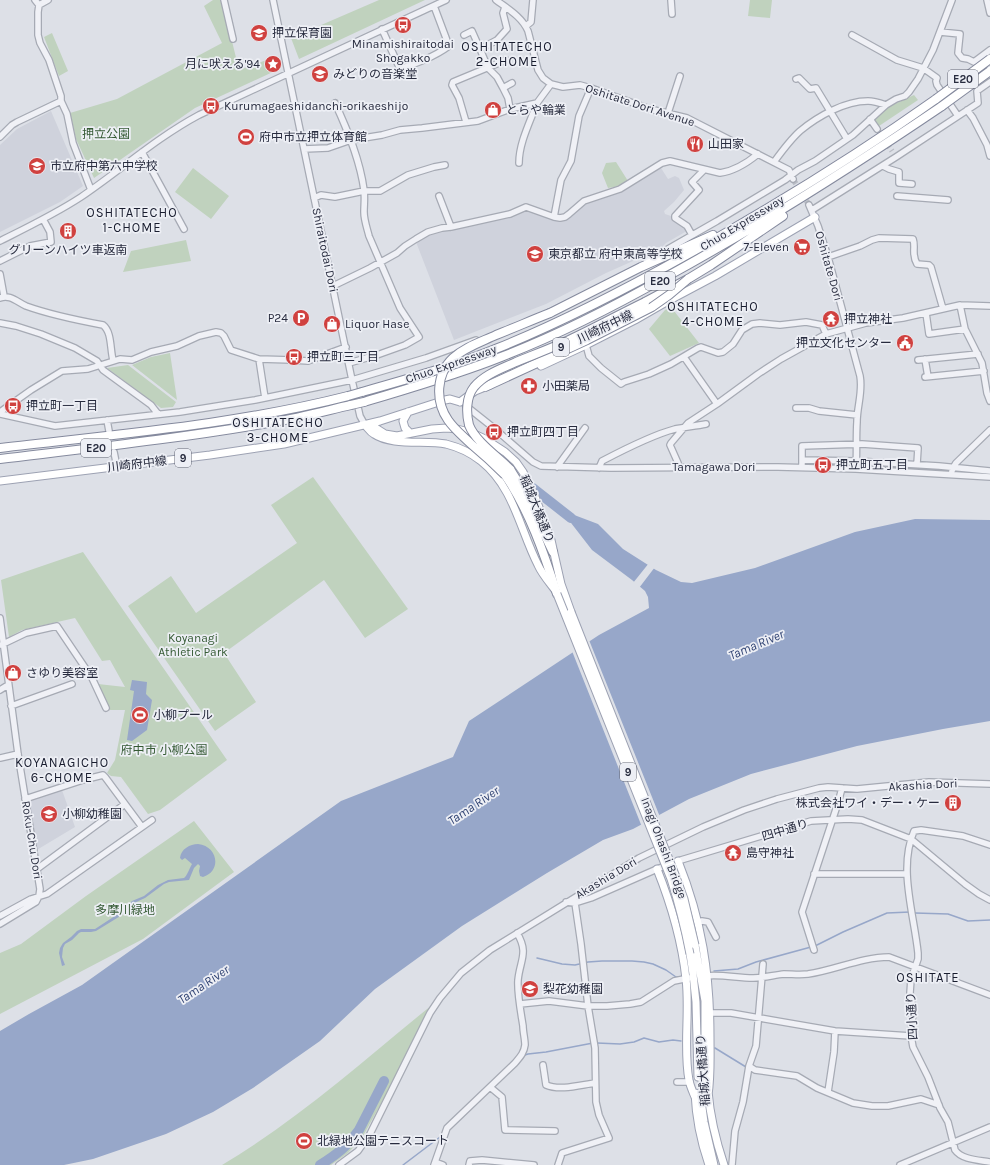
<svg xmlns="http://www.w3.org/2000/svg" width="990" height="1165" font-family="Karla,'Noto Sans JP',sans-serif">
  <rect width="100%" height="100%" fill="#dde0e7"/>
  <path fill="#cfd2dc" d="M51,111L83,186L60,202L0,232V145L17,129Z
    M661,168L668,179L675,176L679,178L684,190L674,202L664,211L665,214L671,216L678,223L686,227L685,232L666,243L660,249L606,273L546,304L454,340L416,242L435,232L444,230H454L487,221L510,218L521,211L528,210L559,220L583,204Z
    M62,790L75,827L35,851L26,802Z"/>
  <path fill="#c0d2be" d="M213,0H222L239,70L275,57V71L195,108L94,178L76,139L70,113L117,99L222,43L204,6Z
    M379,0H425L299,59L291,38Z
    M750,0H772L770,18L748,16Z
    M52,33L68,71L59,76L44,37Z
    M914,95L918,100L879,126L874,119L888,107Z
    M616,162L628,181L620,186L608,188L602,173L606,163Z
    M193,168L229,196L211,219L175,192Z
    M186,240L191,261L123,272L131,251Z
    M671,307L699,343L670,356L649,329L665,310Z
    M170,353L177,400L132,365L151,357Z
    M128,365L176,402L173,407L161,408L107,368Z
    M313,477L408,609L365,638L324,580L224,653L256,702L215,731L128,606L171,576L196,613L297,543L271,505Z
    M83,552L227,760L160,810L148,814L121,777L111,776L107,773L115,760L125,710H110L98,684L125,687L110,660L102,661L75,618L22,630L9,637L1,580Z
    M194,821L234,872L143,939L0,1014V953L21,944L86,896Z
    M432,1005L389,1089L362,1138L348,1153L331,1165H222C298,1120 364,1060 432,1005Z"/>
  <path fill="#97a7c9" d="M561,510L598,524L623,549L656,570L681,582L692,583L755,568L855,532L915,519L990,520V721L943,729L857,746L751,774L689,799L633,829L603,840L547,873L462,926L375,989L320,1041L253,1088L213,1112L166,1134L93,1159L64,1165H0V1031L29,1014L82,985L341,801L453,757L469,721L599,635L649,608L648,597L645,591L632,580L592,550Z
    M132,680L147,682L146,694L152,700L147,730L132,741L127,740L134,691L130,690Z
    M198,844C218,846 222,871 203,877L200,876L199,871L200,866L198,864L194,868L189,880L169,882L164,884L145,898L132,904L122,915L96,931L91,932H81L79,933L72,940L65,944L63,948L62,957L65,965L62,966L59,953L60,948L63,943L71,937L77,931L81,929H95L121,912L132,901L144,896L158,885L168,880L184,878C187,876 190,867 192,864L185,858L182,860L180,858C181,849 190,844 198,844Z"/>
  <path fill="#dde0e7" d="M649,563L655,567L639,588L633,583Z
    M589,640L660,817L642,827L572,651Z"/>
  <g fill="none" stroke-linecap="round" stroke-linejoin="round">
    <path stroke="#97a7c9" stroke-width="1.5" d="M915,913L948,914L968,921L990,920
      M815,946L843,932L887,913L910,912
      M537,958L562,964L575,965L588,962L602,961H632L644,962L653,964L666,970L676,977H678
      M714,971L738,969L756,962L811,947
      M597,1043L620,1044L634,1042L644,1038L659,1042L673,1040L681,1041
      M715,1048L746,1067
      M522,1059L525,1055L528,1054L546,1052L593,1043
      M403,1165L440,1137"/>
    <path stroke="#97a7c9" stroke-width="10" d="M525,482L571,518
      M320,1165C336,1155 348,1146 359,1130L384,1081"/>
    <path stroke="#b9bcc5" stroke-width="5.5" stroke-dasharray="5.5 3" stroke-linecap="butt" d="M877,129L892,151
      M793,179L809,205"/>
    <g stroke="#a6aab4" stroke-width="8">
      <path id="minor" d="M35,0L39,5L38,12V35L40,43L49,60L61,96V101L67,114L73,143L91,190
        M224,0L233,39
        M273,0L352,380L360,416L365,425
        M496,0C508,9 522,17 528,31L538,70L543,78L551,84L563,87L580,85L591,88L650,109L687,118L789,170L793,179
        M671,0L672,14
        M987,0L990,13
        M39,5L48,0
        M526,26L531,22L533,0
        M382,29L400,69C417,63 434,57 449,46L434,6
        M940,32L960,34L958,53L962,58L968,59L974,62L990,50
        M464,35L472,31L480,49L497,40L507,29L503,13L505,7
        M852,35L897,60L923,68L937,78L936,81L937,85L958,116
        M480,49L488,68L497,77L503,88L508,98L510,109
        M796,79L799,78L810,89L816,88L847,139
        M503,88L512,83
        M335,103C348,131 360,160 364,190C365,198 364,205 364,212C364,220 367,228 369,236L400,308L419,337L405,345L377,355L349,363
        M967,110L973,118L987,145L990,156
        M668,113L680,76
        M870,119L877,129
        M466,122L459,98L452,85L453,82L506,60
        M0,137L12,125L17,122L61,101
        M304,149L328,148L351,140L382,135L400,130L422,128L478,121L510,109L537,103L551,84
        M142,152L184,229
        M774,162C782,151 790,140 800,131C818,116 845,101 868,101C874,101 880,103 886,105
        M519,163C519,143 530,122 537,103
        M883,166L889,169L899,172V183L912,184
        M439,196L451,227
        M897,196L948,200
        M314,198L321,195L335,197L364,191H380L408,175L434,167L445,165
        M809,205L818,226L828,257L860,376C863,392 857,406 857,422C856,437 857,453 856,469
        M812,210L896,157L978,103L977,91L990,82
        M554,217L561,180L571,161L579,116L591,88
        M692,235L687,226L675,218V216L699,190L692,182L704,170
        M0,241C28,227 55,214 81,197C121,170 156,138 199,115L446,0
        M828,257L860,246L872,240L879,238L913,239C916,247 911,254 917,264L929,265L931,267L943,309
        M0,261L30,246L51,242L50,232L43,219
        M647,261L717,221L785,180L798,170L815,161L853,135L886,105L896,99L905,96L909,92L918,79L933,50L952,0
        M0,274L4,296
        M333,286L370,268L397,253L405,246L416,239L428,232L442,228L451,227L510,214L526,207L554,217L560,218L565,217L569,214L584,201L620,189L662,163L670,161L720,173C735,171 747,163 758,154
        M0,298C10,294 17,302 26,306C51,315 76,320 103,325C112,332 110,349 113,360
        M960,305L965,329L982,363L987,393L990,401
        M926,313L929,334L965,329
        M0,323L16,326L41,334L75,348L97,361L103,370L151,405L158,414
        M586,345L589,356L601,368L621,384L624,382L649,374L671,364L698,348L701,347L718,353L723,352L733,344L742,330L752,324L760,323L780,325L806,322L822,325L826,334
        M684,357L717,404
        M259,359L265,398
        M925,359L928,377
        M918,360L978,354
        M925,377L984,371
        M466,406L495,429L533,462L541,466L611,468L778,467L856,469L990,477
        M796,408H809L819,411L857,415
        M0,412L31,390L62,371L88,369L120,359L132,360L151,352L177,346L199,336L216,332L221,333L224,336L231,350L259,359L292,360L308,361L346,347
        M0,414L55,426L180,412L255,400L352,380L426,358L476,340
        M107,420L109,431
        M114,452L117,467
        M802,460L856,461L939,466L990,471
        M802,464V446L862,444L918,448L917,464
        M557,467L585,428
        M599,468L602,461C623,450 652,435 675,429C685,427 696,426 706,424
        M679,468L678,463L670,445L671,443L688,423L717,404L758,374L781,359L826,334L866,323L903,318L960,305L990,306
        M952,471L953,468L956,463L990,430
        M0,618L18,754L40,889L39,896L36,902L0,924
        M1,645L26,633L57,626L92,678L106,708
        M0,690L8,685
        M11,706L72,684
        M0,758L18,754
        M25,799L83,780L103,775L105,777L142,827
        M990,845L963,836L921,830L914,831C898,868 914,914 918,953V959L911,979L910,993L913,1010L911,1036L913,1047L928,1077L940,1108L948,1122L955,1150C962,1160 979,1160 990,1162
        M37,869L125,804
        M814,874H907
        M566,902L575,903L591,898L657,869L681,860L811,821L848,819L862,820L911,839L965,884L979,894L990,900
        M0,916L31,899L47,894L152,820
        M698,922L702,921L708,922L716,937
        M814,950L802,912L838,803L842,788
        M705,976C721,974 737,978 753,978C764,978 774,975 784,974C792,974 800,975 808,974C835,970 862,957 889,957L990,995
        M520,1004L549,1001L588,1006H607L630,1004L641,1002L674,981L689,978
        M710,1013H731L835,1031L911,1036
        M543,1065L546,1085C560,1091 580,1085 595,1083
        M749,1066L755,1070L797,1076L817,1088L853,1103L872,1106H888L921,1099L939,1105
        M677,1082H690
        M490,1087L502,1097L505,1130L555,1131
        M828,1092L834,1052L835,1031
        M435,1162L443,1165
        M339,1165L358,1151L370,1134L430,1013L440,998L461,973L490,950L639,858L703,827L744,810L777,799L819,788L828,787L857,789L929,782L990,784
        M434,1165L447,1128L515,1063C520,1057 524,1053 525,1045C525,1039 523,1032 523,1026C521,1013 517,993 518,980C520,960 529,953 517,933
        M469,1165L470,1161L482,1160L534,1165
        M558,1165L562,1153L609,1138L599,1115L596,1102L595,1048L588,1006L581,944L575,903
        M732,1165L735,1131L743,1102L749,1066L756,1046L763,964
        M900,1165L990,1127"/>
    </g>
    <g stroke="#9da2b3" stroke-width="9">
      <path id="major" d="M541,366L586,345L635,320L668,301L715,276L815,217
        M460,402L475,391L490,385
        M408,412L403,421L405,428L410,433
        M365,425L374,427L385,434L397,436L432,429L447,428L457,429L472,433L485,439L505,452L516,462L523,472L534,494L551,540L561,584L571,612
        M365,425C368,428 370,432 374,434C391,446 425,440 446,444C458,447 471,453 481,461C514,487 520,530 538,565C542,574 549,582 555,590
        M0,481L210,455L284,444L380,421L445,400L450,399L460,402
        M678,861C702,921 710,973 710,1037C710,1056 711,1075 708,1095
        M657,869C671,904 682,942 686,979C690,1011 683,1049 689,1080C690,1086 693,1092 695,1097
        M695,945L705,1001V1052L706,1077
        M690,954L693,974L696,1002L698,1077
        M701,1071L704,1098
        M708,1091C710,1116 716,1141 724,1165
        M695,1093C696,1117 701,1142 709,1165
        M700,1093L704,1122L714,1165"/>
    </g>
    <g stroke="#858a9e" stroke-width="10">
      <path id="highway" d="M645,302L688,279L711,265L783,216
        M550,313L641,267L713,235
        M485,387L561,352
        M362,392C408,379 454,366 498,348C575,317 649,277 722,235C795,193 867,148 936,99
        M364,402C410,388 456,375 501,357C558,335 613,307 666,277C761,225 852,167 942,106
        M0,448C117,434 234,425 348,396
        M0,459C91,448 183,438 274,422C300,418 325,411 351,405
        M510,469L518,482L529,502L553,552
        M505,475C529,510 544,553 557,594"/>
    </g>
    <use href="#minor" stroke="#f0f1f6" stroke-width="5.5"/>
    <use href="#major" stroke="#fff" stroke-width="7"/>
    <use href="#highway" stroke="#fff" stroke-width="8"/>
    <g stroke="#9da2b3" stroke-width="9" stroke-linecap="butt">
      <path id="major-bridge" d="M557,594L671,879C679,904 685,928 690,954
        M571,612L676,877L684,899L695,945"/>
    </g>
    <g stroke="#858a9e" stroke-width="10" stroke-linecap="butt">
      <path id="highway-bridge" d="M936,99L990,59
        M942,106L990,71
        M561,352L587,340L652,307L669,295L688,279
        M348,396L362,392
        M351,405L364,402
        M510,469C498,457 475,441 469,425C466,413 466,397 474,387C485,374 501,369 516,362C533,355 552,348 569,340C595,328 620,314 645,302
        M505,475C494,464 483,454 471,444C463,436 454,429 448,420C435,401 436,374 453,358C465,347 481,342 496,335C514,328 532,320 550,313"/>
    </g>
    <use href="#major-bridge" stroke="#fff" stroke-width="7"/>
    <use href="#highway-bridge" stroke="#fff" stroke-width="8"/>
  </g>
  <defs>
    <g id="bus-disc" transform="scale(0.9)"><circle r="9.5" fill="#d0413f" stroke="#edeff5"/><path d="M-5-6H5V4H4V6H2V4H-2V6H-4V4H-5ZM-3.5-4V0h7V-4ZM-3.5 1.2v1.5H-2V1.2ZM2 1.2v1.5H3.5V1.2Z" fill="#fff"/></g>
    <g id="school-disc" transform="scale(0.9)"><circle r="9.5" fill="#d0413f" stroke="#edeff5"/><path d="M0-5L7-2L0 1L-7-2ZM-4 1L0 2.5L4 1V4Q0 6-4 4Z" fill="#fff"/></g>
    <g id="sight-disc" transform="scale(0.9)"><circle r="9.5" fill="#d0413f" stroke="#edeff5"/><path d="M0-6L1.8-2.2L6-1.7L2.9 1.2L3.7 5.4L0 3.3L-3.7 5.4L-2.9 1.2L-6-1.7L-1.8-2.2Z" fill="#fff"/></g>
    <g id="shop-disc" transform="scale(0.9)"><circle r="9.5" fill="#d0413f" stroke="#edeff5"/><path d="M-5-2.5h2.3a2.7 3.5 0 0 1 5.4 0H5L5.5 6h-11ZM-1.5-2.5h3a1.5 2.3 0 0 0-3 0Z" fill="#fff"/></g>
    <g id="stadium-disc" transform="scale(0.9)"><circle r="9.5" fill="#d0413f" stroke="#edeff5"/><path d="M0-5a6.5 5 0 1 0 0 10a6.5 5 0 1 0 0-10ZM-3.5-1.8h7v3.6h-7Z" fill="#fff"/></g>
    <g id="restaurant-disc" transform="scale(0.9)"><circle r="9.5" fill="#d0413f" stroke="#edeff5"/><path d="M-5-6h1v4h1v-4h1v4h1v-4h1v5L-1.5 .5V6h-2V.5L-5-1ZM5-6V6H3V1.5H1.5Q1.5-4 5-6Z" fill="#fff"/></g>
    <g id="building-disc" transform="scale(0.9)"><circle r="9.5" fill="#d0413f" stroke="#edeff5"/><path d="M-4-6H4V6H1V3H-1V6H-4ZM-2.5-4.3h1.7v1.8h-1.7ZM.8-4.3h1.7v1.8H.8ZM-2.5-1h1.7V.8h-1.7ZM.8-1h1.7V.8H.8Z" fill="#fff"/></g>
    <g id="supermarket-disc" transform="scale(0.9)"><circle r="9.5" fill="#d0413f" stroke="#edeff5"/><path d="M-6-5.5h2.5l.6 2H6L4.5 2H-2.5L-4.4-4H-6ZM-1.5 3.2a1.3 1.3 0 1 0 .1 0ZM3 3.2a1.3 1.3 0 1 0 .1 0Z" fill="#fff"/></g>
    <g id="parking-disc" transform="scale(0.9)"><circle r="9.5" fill="#d0413f" stroke="#edeff5"/><path d="M-3.5-5.5H1a3.5 3.5 0 0 1 0 7H-1V5.5H-3.5ZM-1-3.4V-.6H.8a1.4 1.4 0 0 0 0-2.8Z" fill="#fff"/></g>
    <g id="temple-disc" transform="scale(0.9)"><circle r="9.5" fill="#d0413f" stroke="#edeff5"/><path d="M0-6L5-2H3V0L6.5 2.5H4V6H1.5V3h-3V6H-4V2.5H-6.5L-3 0V-2H-5Z" fill="#fff"/></g>
    <g id="civic-disc" transform="scale(0.9)"><circle r="9.5" fill="#d0413f" stroke="#edeff5"/><path d="M-.6-6.5H3V-4.5H.6V-3L4-1V1h2V6H-6V1h2V-1L-.6-3ZM-1.2 2.5V6h2.4V2.5Z" fill="#fff"/></g>
    <g id="pharmacy-disc" transform="scale(0.9)"><circle r="9.5" fill="#d0413f" stroke="#edeff5"/><path d="M-2-6h4v4h4v4h-4v4h-4v-4h-4v-4h4Z" fill="#fff"/></g>
  </defs>
  <g fill-rule="evenodd">
    <use href="#bus-disc" x="403" y="25"/>
    <use href="#school-disc" x="259" y="33"/>
    <use href="#sight-disc" x="273" y="64"/>
    <use href="#school-disc" x="320" y="74"/>
    <use href="#bus-disc" x="211" y="106"/>
    <use href="#shop-disc" x="493" y="110"/>
    <use href="#stadium-disc" x="246" y="137"/>
    <use href="#restaurant-disc" x="695" y="144"/>
    <use href="#school-disc" x="37" y="166"/>
    <use href="#building-disc" x="68" y="231"/>
    <use href="#supermarket-disc" x="802" y="247"/>
    <use href="#school-disc" x="535" y="254"/>
    <use href="#parking-disc" x="301" y="318"/>
    <use href="#temple-disc" x="831" y="319"/>
    <use href="#shop-disc" x="332" y="324"/>
    <use href="#civic-disc" x="905" y="343"/>
    <use href="#bus-disc" x="294" y="357"/>
    <use href="#pharmacy-disc" x="529" y="386"/>
    <use href="#bus-disc" x="13" y="406"/>
    <use href="#bus-disc" x="494" y="432"/>
    <use href="#bus-disc" x="823" y="465"/>
    <use href="#shop-disc" x="13" y="673"/>
    <use href="#stadium-disc" x="140" y="715"/>
    <use href="#building-disc" x="953" y="803"/>
    <use href="#school-disc" x="49" y="814"/>
    <use href="#temple-disc" x="733" y="853"/>
    <use href="#school-disc" x="530" y="989"/>
    <use href="#stadium-disc" x="304" y="1141"/>
  </g>
  <g text-anchor="middle" stroke-width="3.5" stroke-linejoin="round" paint-order="stroke">
    <g fill="#edeff5" stroke="#626675" stroke-width="1">
      <rect x="948" y="70" width="30" height="18" rx="3"/>
      <rect x="645" y="272" width="30" height="18" rx="3"/>
      <rect x="553" y="338" width="16" height="18" rx="3"/>
      <rect x="81" y="439" width="30" height="18" rx="3"/>
      <rect x="175" y="449" width="16" height="18" rx="3"/>
      <rect x="620" y="763" width="16" height="18" rx="3"/>
    </g>
    <g font-size="11" font-weight="bold" fill="#272b3e">
      <text x="963" y="83">E20</text>
      <text x="660" y="285">E20</text>
      <text x="561" y="351">9</text>
      <text x="96" y="452">E20</text>
      <text x="183" y="462">9</text>
      <text x="628" y="776">9</text>
    </g>
    <g font-size="12" fill="#272b3e" stroke="#edeff5" text-anchor="start">
      <text x="272" y="37">押立保育園</text>
      <text x="403" y="48" text-anchor="middle">Minamishiraitodai<tspan x="403" dy="14">Shogakko</tspan></text>
      <text x="260" y="68" text-anchor="end">月に吠える'94</text>
      <text x="333" y="78">みどりの音楽堂</text>
      <text x="224" y="110">Kurumagaeshidanchi-orikaeshijo</text>
      <text x="506" y="114">とらや輪業</text>
      <text x="259" y="141">府中市立押立体育館</text>
      <text x="708" y="148">山田家</text>
      <text x="50" y="170">市立府中第六中学校</text>
      <text x="789" y="251" text-anchor="end">7-Eleven</text>
      <text x="68" y="254" text-anchor="middle">グリーンハイツ車返南</text>
      <text x="548" y="258">東京都立 府中東高等学校</text>
      <text x="288" y="322" text-anchor="end">P24</text>
      <text x="844" y="323">押立神社</text>
      <text x="345" y="328">Liquor Hase</text>
      <text x="892" y="347" text-anchor="end">押立文化センター</text>
      <text x="307" y="361">押立町三丁目</text>
      <text x="542" y="390">小田薬局</text>
      <text x="26" y="410">押立町一丁目</text>
      <text x="507" y="436">押立町四丁目</text>
      <text x="836" y="469">押立町五丁目</text>
      <text x="26" y="677">さゆり美容室</text>
      <text x="153" y="719">小柳プール</text>
      <text x="940" y="807" text-anchor="end">株式会社ワイ・デー・ケー</text>
      <text x="62" y="818">小柳幼稚園</text>
      <text x="746" y="857">島守神社</text>
      <text x="543" y="993">梨花幼稚園</text>
      <text x="317" y="1145">北緑地公園テニスコート</text>
    </g>
    <g font-size="12" fill="#272b3e" stroke="#edeff5">
      <text transform="translate(640 105) rotate(18)" y="4">Oshitate Dori Avenue</text>
      <text transform="translate(742 223) rotate(-31)" y="4">Chuo Expressway</text>
      <text transform="translate(325 250) rotate(78)" y="4">Shiraitodai Dori</text>
      <text transform="translate(829 266) rotate(74)" y="4">Oshitate Dori</text>
      <text transform="translate(605 327) rotate(-26)" y="4">川崎府中線</text>
      <text transform="translate(451 364) rotate(-19)" y="4">Chuo Expressway</text>
      <text transform="translate(137 464) rotate(-7)" y="4">川崎府中線</text>
      <text x="714" y="471">Tamagawa Dori</text>
      <text transform="translate(537 509) rotate(68)" y="4">稲城大橋通り</text>
      <text transform="translate(923 785) rotate(-3)" y="4">Akashia Dori</text>
      <text transform="translate(785 830) rotate(-17)" y="4">四中通り</text>
      <text transform="translate(32 840) rotate(81)" y="4">Roku-Chu Dori</text>
      <text transform="translate(664 848) rotate(69)" y="4">Inagi Ohashi Bridge</text>
      <text transform="translate(606 878) rotate(-31)" y="4">Akashia Dori</text>
      <text transform="translate(912 1016) rotate(-93)" y="4">四小通り</text>
      <text transform="translate(703 1070) rotate(-94)" y="4">稲城大橋通り</text>
    </g>
    <g font-size="12" fill="#355a34" stroke="#edeff5">
      <text x="106" y="138">押立公園</text>
      <text x="193" y="642">Koyanagi<tspan x="193" dy="14">Athletic Park</tspan></text>
      <text x="164" y="754">府中市 小柳公園</text>
      <text x="125" y="914">多摩川緑地</text>
    </g>
    <g font-size="13" letter-spacing="1" fill="#191d2f" stroke="#edeff5">
      <text x="507" y="51">OSHITATECHO<tspan x="507" dy="15">2-CHOME</tspan></text>
      <text x="132" y="217">OSHITATECHO<tspan x="132" dy="15">1-CHOME</tspan></text>
      <text x="713" y="311">OSHITATECHO<tspan x="713" dy="15">4-CHOME</tspan></text>
      <text x="278" y="427">OSHITATECHO<tspan x="278" dy="15">3-CHOME</tspan></text>
      <text x="62" y="767">KOYANAGICHO<tspan x="62" dy="15">6-CHOME</tspan></text>
      <text x="928" y="982">OSHITATE</text>
    </g>
    <g font-size="13" font-style="italic" fill="#304373" stroke="#edeff5">
      <text transform="translate(756 644) rotate(-23)" y="5">Tama River</text>
      <text transform="translate(473 805) rotate(-34)" y="5">Tama River</text>
      <text transform="translate(203 984) rotate(-34)" y="5">Tama River</text>
    </g>
  </g>
</svg>
